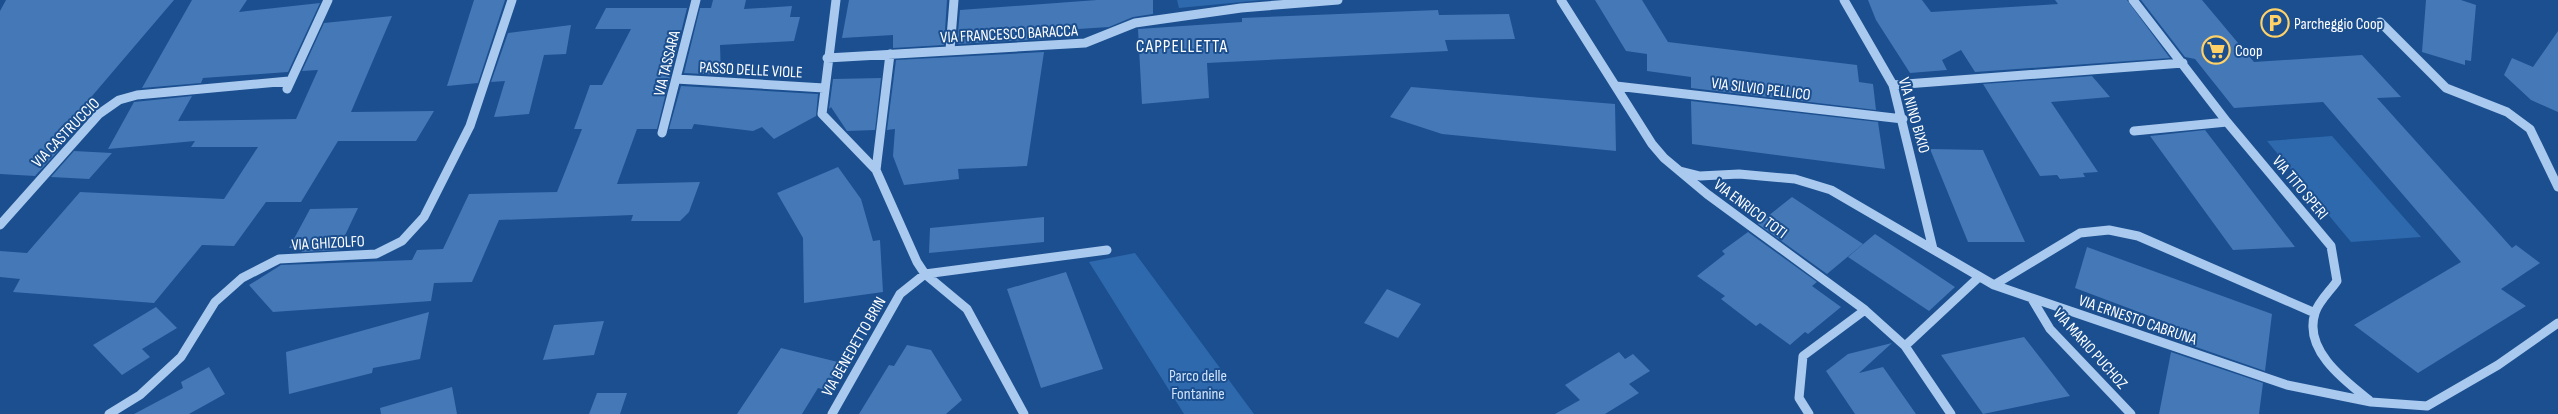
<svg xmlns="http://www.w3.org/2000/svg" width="2558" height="414" font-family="'Sofia Sans Condensed',sans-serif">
  <rect width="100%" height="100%" fill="#1b4f8f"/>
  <path fill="#2e69ad" d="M1177,0H1263L1179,8Z
    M2332,136L2421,237L2351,242L2267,141Z
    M1135,253L1254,414H1184L1089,262Z"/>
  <path fill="#4478b7" d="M6,0H174L46,150L58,151L35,176L0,174V11Z
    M192,0H247L239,12L320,3L288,72L203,78L201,83L142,88Z
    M474,0H505L478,83L447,86Z
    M713,0H746L744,9L792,6L790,17H800L794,41L720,45L721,75L684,73L700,8H711Z
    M849,0H947L944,45L893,48V35L842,38Z
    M1097,0H1153V14L1133,17L1109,27L1047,31L1046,39L957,44L960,10Z
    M1595,0H1642L1668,42L1857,65L1859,82L1873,84L1876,110L1691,88V77L1647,71V54L1626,51Z
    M1868,0H1922L1931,12L2058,4L2055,0H2127L2170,58L1975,72L1961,50L1942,60L1947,70L1910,73L1876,20Z
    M2141,0H2202L2254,62L2362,55L2401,97L2377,98L2512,248L2516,245L2540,263L2501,289L2526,306L2418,373L2354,325L2461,262L2323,102L2234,108L2195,59L2185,57Z
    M2426,0H2461L2476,5L2471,61L2465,60V65L2422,52Z
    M606,8H687L657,129H637L617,184L700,182L689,212L680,221H631L633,215L499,220L472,282L434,283L431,301L273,312L249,285L281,265L412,260L417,250L443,249L469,194L557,192L582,129H574L590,85H602L631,29H595Z
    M1438,10L1439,15L1509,14L1515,39L1445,40L1448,51L1207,63L1209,98L1142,104L1138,29L1242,22V18Z
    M392,16L351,112L434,111L416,141H338L301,202H266L234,246L202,245L154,303L13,292L20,279L0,277V251L27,253L80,192L224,199L258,147H191L195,141L108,149L134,102L192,96L178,121L296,119L318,70L302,71L324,23Z
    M571,25L566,54L544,55L529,114L494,117L505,81L491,82L508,33Z
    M2558,31V112L2531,100L2504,75L2512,58L2533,67Z
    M1044,52L1027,166L958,169L959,179L904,185L893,156L895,129L887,130L896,60Z
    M2092,76L2110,97L2051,102L2098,172L2083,173L2085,177L2060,179L2057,175L2040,176L1983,84Z
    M881,78L875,130L847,131L831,107L829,109L833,79Z
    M681,86L818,94L816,116L774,139L762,127L753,131L694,124L692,129H669Z
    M1411,87L1615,104L1616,151L1442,134L1390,117Z
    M1691,101L1878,122L1885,169L1692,144Z
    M2205,130L2295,247L2233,250L2150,136Z
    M1930,149L1983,150L2025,242H1968Z
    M74,151L112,153L89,179L51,177Z
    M838,167L861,199L873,241L880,240L883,292L804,303L803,238L777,193Z
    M1792,197L1863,244L1827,274L1758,224Z
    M358,208L338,250L301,252L307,248H289L310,209Z
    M1044,217V242L929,253L930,228Z
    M1748,232L1817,282L1812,286L1841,307L1808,334L1805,332L1790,345L1760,323L1756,326L1721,299L1725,296L1697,276L1725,254L1722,251Z
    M1875,234L1955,287L1929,311L1848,257Z
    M2087,247L2272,314L2265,371L2173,339L2176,326L2075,288Z
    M1066,272L1103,369L1041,388L1007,289Z
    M1387,289L1421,304L1398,338L1364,323Z
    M156,307L177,328L142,349L150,357L122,375L93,345Z
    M429,312L420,359L373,368L372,373L289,394L286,352Z
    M604,321L594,355L543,360L554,325Z
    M2024,337L2070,396L1983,414L1941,355Z
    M1892,343L1859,373L1883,367L1916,414H1855L1826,371L1848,354Z
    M907,345L931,350L962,400L946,414H859L889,365L894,366Z
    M781,348L842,363L826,390L818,388L802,414H737Z
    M1619,352L1625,359L1633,354L1650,371L1629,384L1639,393L1605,414H1555L1580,400L1565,385Z
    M2171,352L2263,383L2259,414H2159Z
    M209,367L225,394L189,414H134L183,388L181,382Z
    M452,387L457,414H381L380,408Z
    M597,393H627L620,414H589Z"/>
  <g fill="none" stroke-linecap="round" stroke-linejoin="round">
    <path stroke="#a9c9ee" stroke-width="9" d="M836,0L822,114L876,170L917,262L925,274L967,309L1024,414
      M1561,0L1652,144L1664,158L1707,194L1865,310L1905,346L1951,414
      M1844,0L1893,85L1933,249
      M2133,0L2227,122L2331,246L2337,281C2331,290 2318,302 2315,313C2303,350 2345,381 2369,400
      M2380,22L2446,88L2507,112L2530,129L2558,187
      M950,50L954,0
      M827,58L1085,43L1135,23L1241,8L1338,0
      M676,79L824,88
      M1893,85L2183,63
      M1616,86L1903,119
      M287,89L328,0
      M2134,131L2227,122
      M662,133L696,0
      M876,170L890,54
      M1680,171L1700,176L1739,174L1795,179L1831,190L1994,285L2287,385L2371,402L2427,406L2498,365L2558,323
      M0,225L99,114L119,100L137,95L289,81
      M1994,285L2080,233L2109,230L2138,236L2315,313
      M2032,299L2050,329L2131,414
      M1905,346L1979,277
      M109,414L140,395L181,357L215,302L242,278L279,259L376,254L402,241L424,217L470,126L512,0
      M832,414L900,294L925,274L1107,250
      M1809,414L1799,398L1803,356L1865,310"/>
  </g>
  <defs>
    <g id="parking-ring" transform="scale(1.4375)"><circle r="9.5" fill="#1b4f8f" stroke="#ffd166" stroke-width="1.5"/><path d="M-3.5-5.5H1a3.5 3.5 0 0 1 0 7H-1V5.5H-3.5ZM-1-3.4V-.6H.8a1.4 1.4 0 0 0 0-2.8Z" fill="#ffd166"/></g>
    <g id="supermarket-ring" transform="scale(1.4375)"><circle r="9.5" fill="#1b4f8f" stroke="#ffd166" stroke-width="1.5"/><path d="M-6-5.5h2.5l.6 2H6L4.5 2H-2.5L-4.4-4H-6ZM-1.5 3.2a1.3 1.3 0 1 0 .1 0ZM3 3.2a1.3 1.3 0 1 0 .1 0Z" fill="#ffd166"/></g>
  </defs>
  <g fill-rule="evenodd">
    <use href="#parking-ring" x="2275" y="23"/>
    <use href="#supermarket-ring" x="2216" y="50"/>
  </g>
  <g text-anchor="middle" stroke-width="4" stroke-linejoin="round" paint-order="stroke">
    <g font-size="16" fill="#fff" stroke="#1b4f8f" text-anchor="start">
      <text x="2294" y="29">Parcheggio Coop</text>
      <text x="2235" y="56">Coop</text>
    </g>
    <g font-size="16" fill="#fff" stroke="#1b4f8f">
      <text transform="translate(1009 33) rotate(-3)" y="6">VIA FRANCESCO BARACCA</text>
      <text transform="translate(666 63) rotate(-76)" y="6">VIA TASSARA</text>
      <text transform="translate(751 69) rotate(3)" y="6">PASSO DELLE VIOLE</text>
      <text transform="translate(1761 88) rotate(7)" y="6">VIA SILVIO PELLICO</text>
      <text transform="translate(1915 115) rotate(74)" y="6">VIA NINO BIXIO</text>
      <text transform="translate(65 132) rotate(-46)" y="6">VIA CASTRUCCIO</text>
      <text transform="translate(2301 187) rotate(50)" y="6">VIA TITO SPERI</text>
      <text transform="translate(1751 208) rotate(37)" y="6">VIA ENRICO TOTI</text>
      <text transform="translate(328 242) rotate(-3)" y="6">VIA GHIZOLFO</text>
      <text transform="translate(2138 319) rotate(19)" y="6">VIA ERNESTO CABRUNA</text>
      <text transform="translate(853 346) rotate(-60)" y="6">VIA BENEDETTO BRIN</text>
      <text transform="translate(2091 348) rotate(48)" y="6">VIA MARIO PUCHOZ</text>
    </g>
    <g font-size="16" fill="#cfe3fa" stroke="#1b4f8f">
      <text x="1198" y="381">Parco delle<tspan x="1198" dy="18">Fontanine</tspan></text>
    </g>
    <g font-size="18" letter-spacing="1" fill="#fff" stroke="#1b4f8f">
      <text x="1182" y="52">CAPPELLETTA</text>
    </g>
  </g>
</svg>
